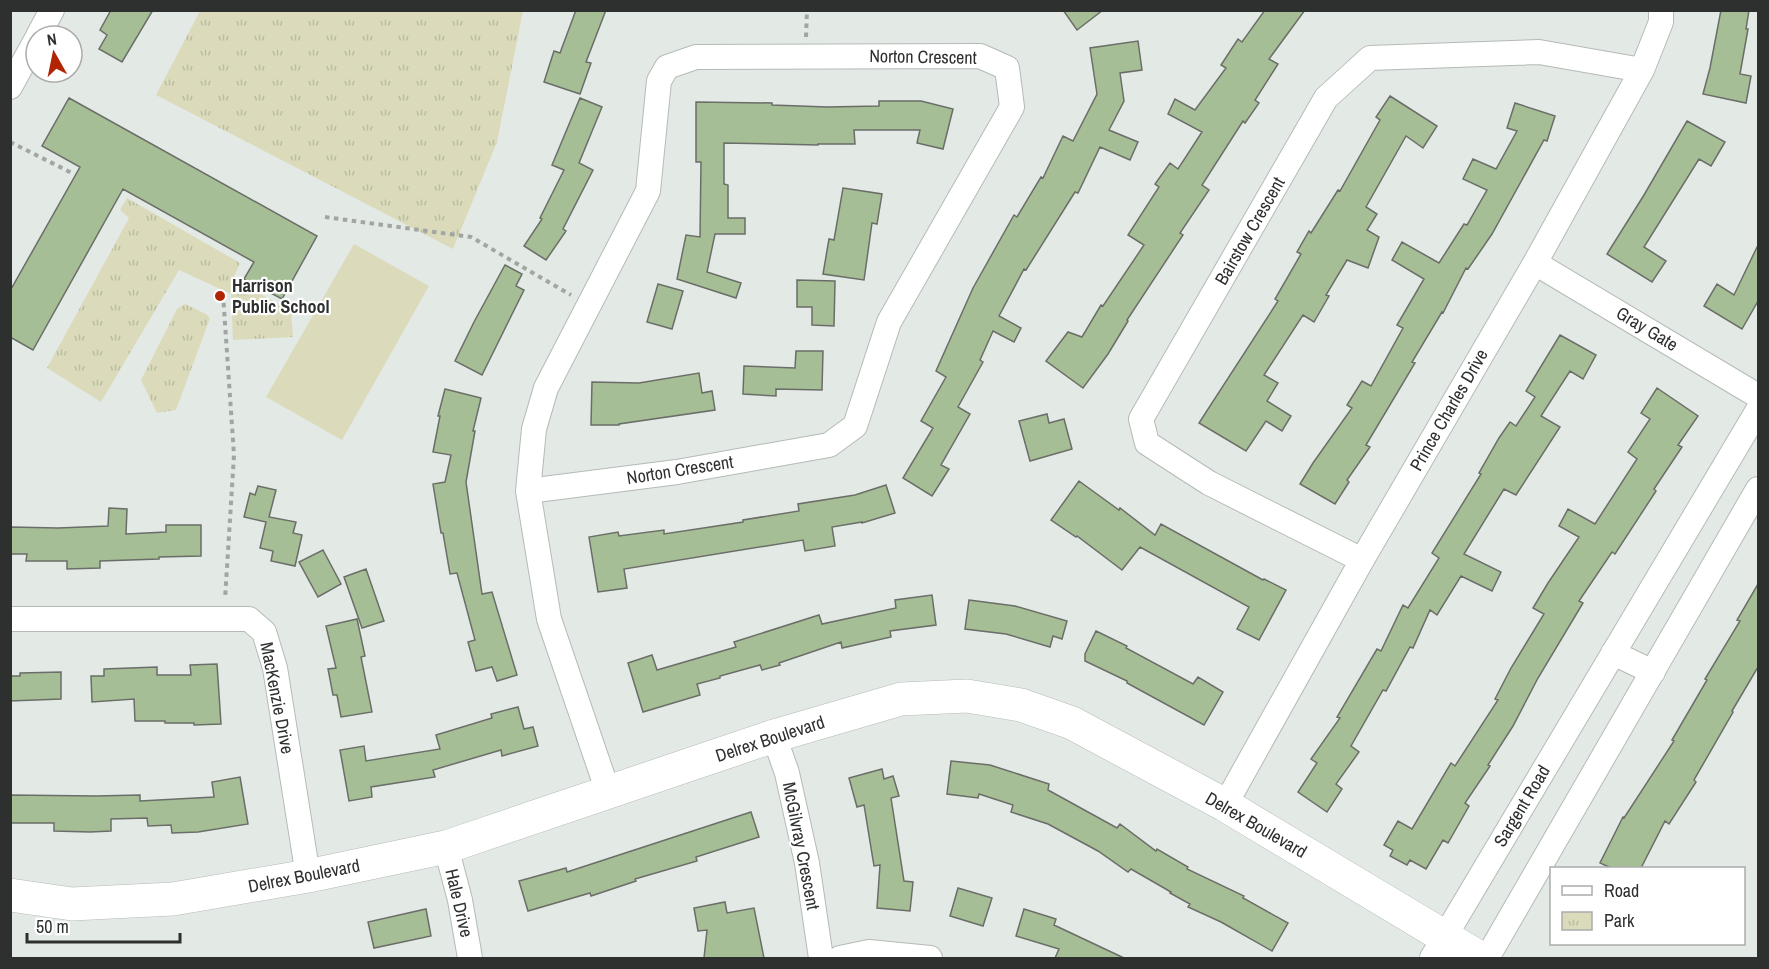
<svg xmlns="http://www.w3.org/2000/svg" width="1769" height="969" font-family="'Archivo Narrow',sans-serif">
  <defs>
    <pattern id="park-tufts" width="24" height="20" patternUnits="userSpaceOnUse" patternTransform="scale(1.5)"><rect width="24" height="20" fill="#dbdbbc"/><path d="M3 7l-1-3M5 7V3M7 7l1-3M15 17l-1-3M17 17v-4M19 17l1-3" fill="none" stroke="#bcbca2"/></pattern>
  </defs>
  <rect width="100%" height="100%" fill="#e3e9e5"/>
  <path fill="#dbdbbc" d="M354,244L429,286L342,440L266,397Z"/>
  <path fill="url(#park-tufts)" d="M200,11H523L497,142L453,249L156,95Z
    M127,198L240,263L233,279L291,311L293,337L233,340L231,294L179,270L101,402L47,368L129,218L120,210Z
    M185,304L206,314L210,318L176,410L157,413L141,380L177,309Z"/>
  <path fill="#a6be95" stroke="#6b6e68" stroke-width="1.5" d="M111,10H153L122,62L99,49L107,35L100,30Z
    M576,10H606L586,62L591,63L580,94L544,82L554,51L560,53Z
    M1063,10H1103L1077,30Z
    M1265,10H1305L1269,59L1278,64L1255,100L1259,103L1245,123L1243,121L1202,185L1209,190L1180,233L1183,235L1127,320L1128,321L1108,354L1083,388L1046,361L1068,332L1082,337L1101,305L1103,306L1144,245L1128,235L1159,187L1155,184L1170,163L1178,169L1202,132L1168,114L1175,99L1195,110L1226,68L1221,65L1238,39L1242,42Z
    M1721,10H1749L1746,29H1748L1740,74L1751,76L1746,103L1703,94L1710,68Z
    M1138,41L1142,70L1120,73L1124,101L1109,130L1138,142L1130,160L1100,147L1078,193L1075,192L1026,270L1024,269L999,316L1021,328L1014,342L993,331L980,360L983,362L958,407L970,414L941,465L949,469L932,496L903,478L933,428L921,421L946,377L936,371L973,288L1014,215L1017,217L1041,177L1043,178L1063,136L1073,141L1097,94L1090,48Z
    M1390,96L1437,126L1423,148L1406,136L1366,207L1377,214L1367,230L1379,237L1368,268L1347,260L1326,295L1329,296L1314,322L1303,315L1264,375L1278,383L1267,401L1291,416L1282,431L1266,421L1246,451L1199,423L1278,301L1275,299L1301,254L1297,252L1309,231L1311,233L1338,190L1340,191L1380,120L1376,117Z
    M69,98L317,236L282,299L244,279L254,262L123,189L33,350L10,337V291L80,167L42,146Z
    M580,98L602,107L579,163L593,170L563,229L566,231L546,260L524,246L542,219L540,218L564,170L552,165Z
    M879,101H921L953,109L943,149L917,143L920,130H854L855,144H818V145L724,143V184L728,185V218H745V234H715L707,272L741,283L736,298L677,279L686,235L700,237L701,162H696V102L772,103V105L827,107L879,106Z
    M1515,103L1555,116L1547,141L1544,140L1492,234L1468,269L1466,268L1443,313L1442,312L1412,362L1415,363L1366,445L1370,447L1347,480L1349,482L1335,504L1300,484L1313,463L1352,408L1347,405L1362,381L1371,386L1403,328L1397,325L1424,279L1392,260L1402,242L1439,263L1464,224L1467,225L1487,190L1463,179L1473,159L1496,169L1517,131L1507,128Z
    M1687,121L1725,142L1711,166L1699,159L1644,247L1666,261L1652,282L1607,254L1644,195Z
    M843,188L882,194L877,224L872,223L864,280L823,274L829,239L834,240Z
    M1758,245V301L1742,329L1704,306L1717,284L1734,295Z
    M505,265L522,274L516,286L524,290L482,375L455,361L474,322Z
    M797,280L835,281L834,326L812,325V307H797Z
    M658,284L683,291L672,329L647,322Z
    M1560,335L1596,355L1583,379L1570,371L1541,416L1560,427L1516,495L1504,489L1464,554L1501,572L1492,591L1461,576L1437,615L1430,610L1413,648L1410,647L1386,691L1383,690L1351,746L1359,752L1336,784L1342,789L1327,812L1298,792L1317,763L1311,759L1340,718L1337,717L1377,649L1381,651L1403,605L1408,608L1439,558L1432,553L1481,474L1479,473L1499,438L1510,422L1516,426L1535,397L1526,391Z
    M796,351H823L822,390L776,389V396L743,394L744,366L795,368Z
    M699,373L702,393L712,391L715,410L619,424V425H591L592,382L639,383Z
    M1657,388L1698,416L1678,445L1682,447L1654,489L1656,491L1615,554L1612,552L1579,601L1583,603L1538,678L1513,726L1488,765L1490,766L1465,803L1469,806L1448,843L1443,840L1426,869L1410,860L1407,865L1390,856L1393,850L1384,845L1398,821L1412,829L1451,763L1455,766L1498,700L1495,699L1511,668L1544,614L1533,608L1548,583L1579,537L1559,526L1568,509L1595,524L1637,459L1628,452L1650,419L1641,413Z
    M445,389L481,398L473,431H475L466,482L482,594L492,592L517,675L497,681L492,667L476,671L468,642L475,640L457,573L450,574L443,533H441L433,484L445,482L451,455L433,452L440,416H438Z
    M1047,414L1049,423L1064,419L1072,449L1030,461L1019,421Z
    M1079,481L1119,510L1120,508L1155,535L1161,524L1263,580L1264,579L1286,590L1259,640L1237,629L1249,607L1140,547L1122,570L1077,536L1076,537L1051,520Z
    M886,485L895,513L862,523V522L832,527L835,546L805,551L803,540L624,569L627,588L598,592L589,537L618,532L619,536L664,530V534L743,522V520L799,511L798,504L855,495Z
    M258,486L276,490L269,517L296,522L293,533L302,535L295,566L271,561L273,551L260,548L266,522L244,517L250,493L255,495Z
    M109,508L127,509L126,534L166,532V525H201V556L159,557V559L100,561V568L67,569V561H26L27,554H11V527L58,528L108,526Z
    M323,550L341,584L318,597L299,562Z
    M366,569L384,621L362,628L344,577Z
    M1758,584V667L1732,711L1733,712L1694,780L1696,782L1669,824L1665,821L1641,868H1611L1600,863L1623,817L1624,818L1674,741L1672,740L1707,680L1705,679L1740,621L1737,620Z
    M932,595L936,625L890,631L891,637L842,648L841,642L779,663L780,665L762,670L760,665L720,676V678L697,684L700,695L643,712L628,663L652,655L657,670L736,647L734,642L819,615L822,624L896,608L895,600Z
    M969,600L1015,606L1067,621L1062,639L1053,636L1050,647L1006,634L965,629Z
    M357,619L365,656L361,657L372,712L341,717L337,695H333L328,669L336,668L326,626Z
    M1096,631L1127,646L1126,648L1193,684L1198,677L1223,692L1204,725L1127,683V681L1085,661V654Z
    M217,664L221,724L194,725V723H165V721H135L134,699L92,702L91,676H104V669L157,667V675H191L190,665Z
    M61,672V699L10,701V676H20V673Z
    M518,707L524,729L533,727L538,746L502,756L501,750L433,770L435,777L371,787L372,797L349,801L340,750L364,746L366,761L440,749L436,735L492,718L491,714Z
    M951,761L990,765L1049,784L1048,790L1117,828L1120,824L1156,851L1157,849L1188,867L1187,869L1244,896L1243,898L1288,923L1272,951L1221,922L1188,907L1190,904L1170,893L1171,892L1131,869L1128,872L1098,851L1048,824L1011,812L1013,805L979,794L978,798L947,794Z
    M882,769L884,779L893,776L899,796L891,798L904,881L913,882L910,911L877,908L880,865L874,866L864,805L857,807L849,778Z
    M240,777L248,824L198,832L172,833L171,825L148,826L147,818L111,819V831L90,832L54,831V823H10V795L96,796L140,795V801L214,797L212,782Z
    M751,812L759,837L696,857L697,861L635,879L636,881L591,896L590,893L528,911L519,881L566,868L567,872Z
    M958,888L992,898L983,926L950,916Z
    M725,902L727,913L754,908L764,958H704L707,930L698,931L694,908Z
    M426,909L431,936L374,948L368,922Z
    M1024,909L1056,919L1054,925L1124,958H1055L1059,949L1016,936Z"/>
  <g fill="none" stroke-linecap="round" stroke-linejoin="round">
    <g stroke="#b4bbb6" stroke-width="26">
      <path id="street" d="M38,36L52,10
        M10,87L36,40
        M1535,263L1758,396
        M528,491L677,472L829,445L855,426L889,322L1012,107L1007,68L980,56L696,57L667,67L659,81L648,191L546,388L534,429L528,491L549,619L608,792
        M1362,560L1209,483L1147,443L1141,419L1326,98L1370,58L1539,52L1642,70
        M10,619H249L264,632L275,668L308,876
        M1613,653L1653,672
        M774,736L787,773L807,863L821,958
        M1225,805L1362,560L1535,263L1642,70L1661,22V10
        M446,847L460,900L470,958
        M840,958L869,952L930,958
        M1432,958L1758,410
        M1487,958L1758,489"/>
    </g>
    <g stroke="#b4bbb6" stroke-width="34">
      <path id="secondary" d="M10,895L72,904L173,899L308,876L446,847L774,736L901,699L967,696L1021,705L1072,723L1225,805L1480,958"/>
    </g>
    <path stroke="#a1a6a2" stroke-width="4" stroke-dasharray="4.5 4.5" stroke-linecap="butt" d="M806,37L807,10
      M10,142L72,173
      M325,217L471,237L571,295
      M223,294L234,455L225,599"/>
    <use href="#street" stroke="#fff" stroke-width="24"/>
    <use href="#secondary" stroke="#fff" stroke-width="33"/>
  </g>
  <circle fill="#b12504" stroke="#fff" stroke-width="2" cx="220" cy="296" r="6"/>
  <g text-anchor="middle" stroke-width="4.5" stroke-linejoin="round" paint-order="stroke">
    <g font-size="18" fill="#2d302e" stroke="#fff">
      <text transform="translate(923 57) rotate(1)" y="6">Norton Crescent</text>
      <text transform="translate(1250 231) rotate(-60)" y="6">Bairstow Crescent</text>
      <text transform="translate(1647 329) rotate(31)" y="6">Gray Gate</text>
      <text transform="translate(1449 410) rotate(-60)" y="6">Prince Charles Drive</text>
      <text transform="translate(680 470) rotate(-9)" y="6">Norton Crescent</text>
      <text transform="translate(277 698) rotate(79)" y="6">MacKenzie Drive</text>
      <text transform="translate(770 739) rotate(-18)" y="6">Delrex Boulevard</text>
      <text transform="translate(1522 806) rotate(-59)" y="6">Sargent Road</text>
      <text transform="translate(1256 825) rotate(30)" y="6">Delrex Boulevard</text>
      <text transform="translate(801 846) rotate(79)" y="6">McGilvray Crescent</text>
      <text transform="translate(304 876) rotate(-11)" y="6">Delrex Boulevard</text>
      <text transform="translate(459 903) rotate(77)" y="6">Hale Drive</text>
    </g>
    <g font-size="18" font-weight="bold" fill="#2d302e" stroke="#fff" text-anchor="start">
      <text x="232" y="292">Harrison<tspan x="232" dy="21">Public School</tspan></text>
    </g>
  </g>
  <rect width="1769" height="969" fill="none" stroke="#2d302e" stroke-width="24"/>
  <rect x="1550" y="867" width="195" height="78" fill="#ffffff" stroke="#abacab" stroke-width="1.5"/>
  <rect x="1562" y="886" width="30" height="9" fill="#ffffff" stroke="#abacab" stroke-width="1.5"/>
  <text x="1604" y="897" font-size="18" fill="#2d302e">Road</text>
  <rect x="1562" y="912" width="30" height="18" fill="url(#park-tufts)" stroke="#abacab" stroke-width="1.5"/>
  <text x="1604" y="927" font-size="18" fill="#2d302e">Park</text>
  <g transform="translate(54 54) rotate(351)"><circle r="28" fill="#ffffff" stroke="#abacab" stroke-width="1.5"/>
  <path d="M0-4.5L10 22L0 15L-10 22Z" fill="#b12504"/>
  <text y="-9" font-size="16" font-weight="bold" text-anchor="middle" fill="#2d302e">N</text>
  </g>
  <path d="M27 933v9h153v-9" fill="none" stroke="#2d302e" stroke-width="3"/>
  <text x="36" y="933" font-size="18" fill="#2d302e" stroke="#ffffff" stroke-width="4.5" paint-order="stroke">50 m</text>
</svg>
